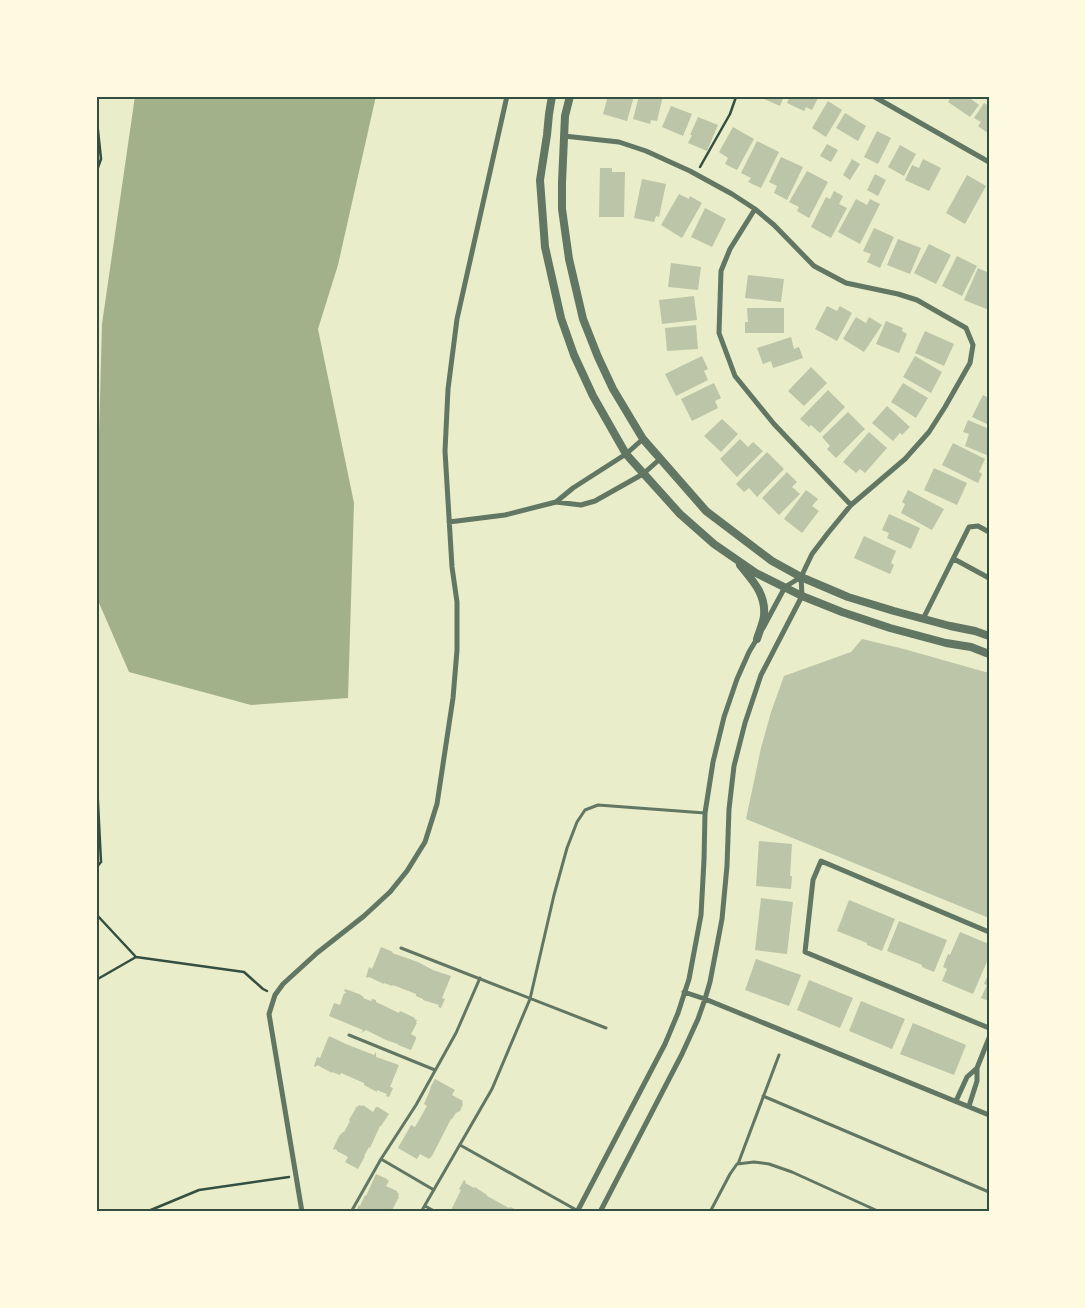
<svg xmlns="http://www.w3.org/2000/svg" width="1085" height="1308" font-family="'Roboto Serif',serif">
  <rect width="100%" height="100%" fill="#e9edc9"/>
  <path fill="#a3b18a" d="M135,96H376L338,265L318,329L354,503L348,698L251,705L129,672L96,596V543L102,324Z"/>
  <path fill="#bcc5a7" d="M608,96H634L627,121L603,114Z
    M639,96H663L657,121L651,120L650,124L633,119Z
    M763,96H784L780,106L762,98Z
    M790,96H819L812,110L806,107L804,111L787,103Z
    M952,96H967L979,105L970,117L948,102Z
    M828,101L842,110L826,137L812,128Z
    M984,103L989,106V134L978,126L981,122L974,118Z
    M671,106L692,114L683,136L662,127Z
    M845,113L866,126L858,141L836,128Z
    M698,117L718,125L707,151L688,143L692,135H690Z
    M733,127L754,139L737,170L725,164L728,158L719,152Z
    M877,131L891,138L878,164L864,157Z
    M757,141L779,152L761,188L748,182L751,178L741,173Z
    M827,144L838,150L831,162L820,156Z
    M900,145L916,154L904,176L888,167Z
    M781,157L803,167L787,200L774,193L777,186L769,182Z
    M852,159L860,164L850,180L843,175Z
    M923,159L941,168L929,191L905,180L912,165L919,168Z
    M600,168H612V172H625L624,217H599Z
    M807,171L828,182L809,218L797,211L799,207L789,202Z
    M875,174L886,180L878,196L867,190Z
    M967,175L986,186L965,224L946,213Z
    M642,179L666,184L659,217L656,216L654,222L634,218Z
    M834,191L843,196L839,204L847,208L831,238L811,227L826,197L830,199Z
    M679,194L689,199L690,196L702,203L682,238L661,225Z
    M856,199L867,205L870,199L880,204L860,244L838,232Z
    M705,208L726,219L712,247L691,237Z
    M874,228L894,237L880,268L867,262L871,254L863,251Z
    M898,239L921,248L910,274L887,265Z
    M929,244L951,255L936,284L914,273Z
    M957,256L977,266L962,296L942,286Z
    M671,263L701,267L698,290L668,287Z
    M978,268L989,273V310L964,300Z
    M748,275L784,279L781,302L745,298Z
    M694,296L697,320L662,324L659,300Z
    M827,306L837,311L840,306L852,313L837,341L815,329Z
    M747,308H784V333H745V322H748Z
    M856,317L866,323L869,317L882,325L864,352L843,339Z
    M886,321L903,328L902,331L907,334L899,353L876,344Z
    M696,325L698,349L667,351L665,328Z
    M925,331L954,344L944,366L915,353Z
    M791,337L794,349L799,347L803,358L773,368L771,361L763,364L757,348Z
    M702,356L708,369L704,371L708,380L676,396L665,374Z
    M915,356L942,372L931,393L903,377Z
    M811,367L827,383L804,406L788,391Z
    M714,383L721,398L715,401L718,408L692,421L681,399Z
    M903,383L928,398L916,418L891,402Z
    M828,390L845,407L820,433L811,425L809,427L800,419Z
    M983,395L989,398V425L972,417Z
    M887,406L910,427L902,435L900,433L893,441L872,423Z
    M848,412L865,429L836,458L827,449L830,446L822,437Z
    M722,419L738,434L721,452L704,436Z
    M968,420L989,429V456L965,446L969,434L963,432Z
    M869,432L887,448L865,473L860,469L856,473L843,462Z
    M740,439L748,447L753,442L763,451L737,477L720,459Z
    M953,443L985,459L979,472L982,474L978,483L942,465Z
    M767,452L784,469L757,497L749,488L744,492L736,484Z
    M934,468L967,483L957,505L924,490Z
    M787,472L797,482L792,487L800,494L779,515L762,498Z
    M806,490L818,499L812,506L819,511L802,533L784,519Z
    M908,490L944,509L932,530L901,513L905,504L902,502Z
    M889,514L920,528L911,549L887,538L889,533L882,530Z
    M864,536L896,551L891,563L894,565L890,574L854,558Z
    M862,639L904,649L989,673V918L746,819L761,748L771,712L784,676L851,652Z
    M759,841L792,844L790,876H792L791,889L756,886Z
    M761,898L793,902L787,954L755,950Z
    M849,900L895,919L882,951L867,945V943L837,931Z
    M899,921L947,940L934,972L922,967V965L887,951Z
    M960,932L989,944V957L973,994L942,981L947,969L943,967L948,954L950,955Z
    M381,947L393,952L392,953L418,962L433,970L451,976L442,998L445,999L441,1008L438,1007L439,1005L423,1000V999L416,996V994L393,985L392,986L384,983V984L369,977L368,978L366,977L369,967L372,969Z
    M756,959L801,975L789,1006L745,990Z
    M989,972V1001L981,998L987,985L984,984Z
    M809,980L853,998L840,1028L797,1010Z
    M345,989L359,994L364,997L363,998L371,1001L372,999L376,1000V1002L399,1013L400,1011L415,1018L414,1019L417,1020L416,1023H417L411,1034L416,1037V1039L411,1050L398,1045V1044L386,1040L366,1030L361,1033L363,1030L329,1016L334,1003L340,1005L344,993L345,994L346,992L344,991Z
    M861,1001L905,1019L892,1049L849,1031Z
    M913,1023L966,1045L954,1075L900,1054Z
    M329,1036L346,1044L374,1055L376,1052V1057L399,1065L390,1087L393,1088L389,1097L386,1096L387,1094L377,1090V1092L364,1085V1083L341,1073L340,1075L332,1072V1073L317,1065L316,1067L314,1066L317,1057L320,1058Z
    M435,1079L455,1090L452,1095L463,1101L462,1103L463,1104L460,1111L456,1113L452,1119H451L432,1156L429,1159L420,1154L417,1159L398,1148L411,1125L415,1127L427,1106L424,1104L430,1090L431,1086Z
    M359,1105L362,1106L363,1105L373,1112L376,1107H378L389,1114L381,1126H380L370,1148L369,1147L364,1156H365L358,1169L345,1162L348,1157L337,1151V1150L335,1149L334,1150L333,1149L339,1136L343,1132H344L350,1121L349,1120L357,1106L358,1107Z
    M376,1174L387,1179L389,1181L386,1186L397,1191V1192L399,1194L398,1196L399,1197L391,1212H355L359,1205L360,1206L365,1195L366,1196Z
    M464,1180L466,1182L465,1183L474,1188L475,1187L487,1195V1196L509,1208L510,1207L522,1212H450L461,1190L459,1189Z"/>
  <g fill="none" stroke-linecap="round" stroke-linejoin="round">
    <path stroke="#344e41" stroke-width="2.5" d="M96,112L101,159L96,173
      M700,167L730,114L736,97L735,96
      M96,764L101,862L96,868
      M96,914L136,957
      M96,980L136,957L244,972L263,989L267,991
      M146,1212L199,1190L289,1177"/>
    <path stroke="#617663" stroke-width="3" d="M401,948L606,1028
      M349,1035L435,1070
      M763,1096L989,1192
      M460,1145L580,1212
      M381,1159L434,1190
      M738,1164L779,1055
      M425,1206L436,1212
      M351,1212L381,1159L416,1105L456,1033L480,978
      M421,1212L492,1089L530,999L554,895L567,848L577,822L585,810L598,805L705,813
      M710,1212L730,1174L737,1164L754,1162L769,1164L792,1172L880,1212"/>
    <path stroke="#617663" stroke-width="5" d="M873,96L989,162
      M564,136L619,142L646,151L690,171L732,194L755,209L774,225L814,266L846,283L898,294L917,300L966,328L973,345L970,363L945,407L929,432L905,459L851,505L828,533L812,554L801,577
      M755,209L730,249L721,271L719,333L735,376L774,424L851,505
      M556,502L573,488L626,454L643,439
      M449,522L505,515L556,502L581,505L595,501L643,474L660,459
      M954,559L989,578
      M923,619L969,527L978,526L989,532
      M763,628L785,587L801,577
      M989,932L821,861L813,880L805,952L989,1028
      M684,992L705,999L989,1115
      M956,1101L967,1077L977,1068
      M969,1106L977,1081V1068L989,1038
      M302,1212L269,1014L275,995L283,984L317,953L364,916L390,892L407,871L425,842L437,804L453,698L457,650V602L452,567L445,451L448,389L457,319L507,96
      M577,1212L665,1044L678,1013L689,979L701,915L704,860L705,813L713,762L724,717L737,679L749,652L758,637
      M600,1212L682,1054L698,1019L705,999L710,982L722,919L727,866L729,809L734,766L745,723L761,675L802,596L801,577"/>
    <path stroke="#617663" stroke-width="8" d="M552,96L549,114L547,135L540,180L545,247L561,318L574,355L593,396L626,454L680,514L714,544L756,573L802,596L842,612L890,628L946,643L971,647L989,654
      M570,96L565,116L562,182V209L569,259L583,319L598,357L613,389L643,439L706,511L772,561L801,577L848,597L894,611L950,626L975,631L989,636
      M740,565C753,581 766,594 764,616C763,624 759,632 757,639"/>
  </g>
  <rect width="1085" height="1308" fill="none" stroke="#fefae0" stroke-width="195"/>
  <rect x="98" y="98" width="890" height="1112" fill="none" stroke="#344e41" stroke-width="2"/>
</svg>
